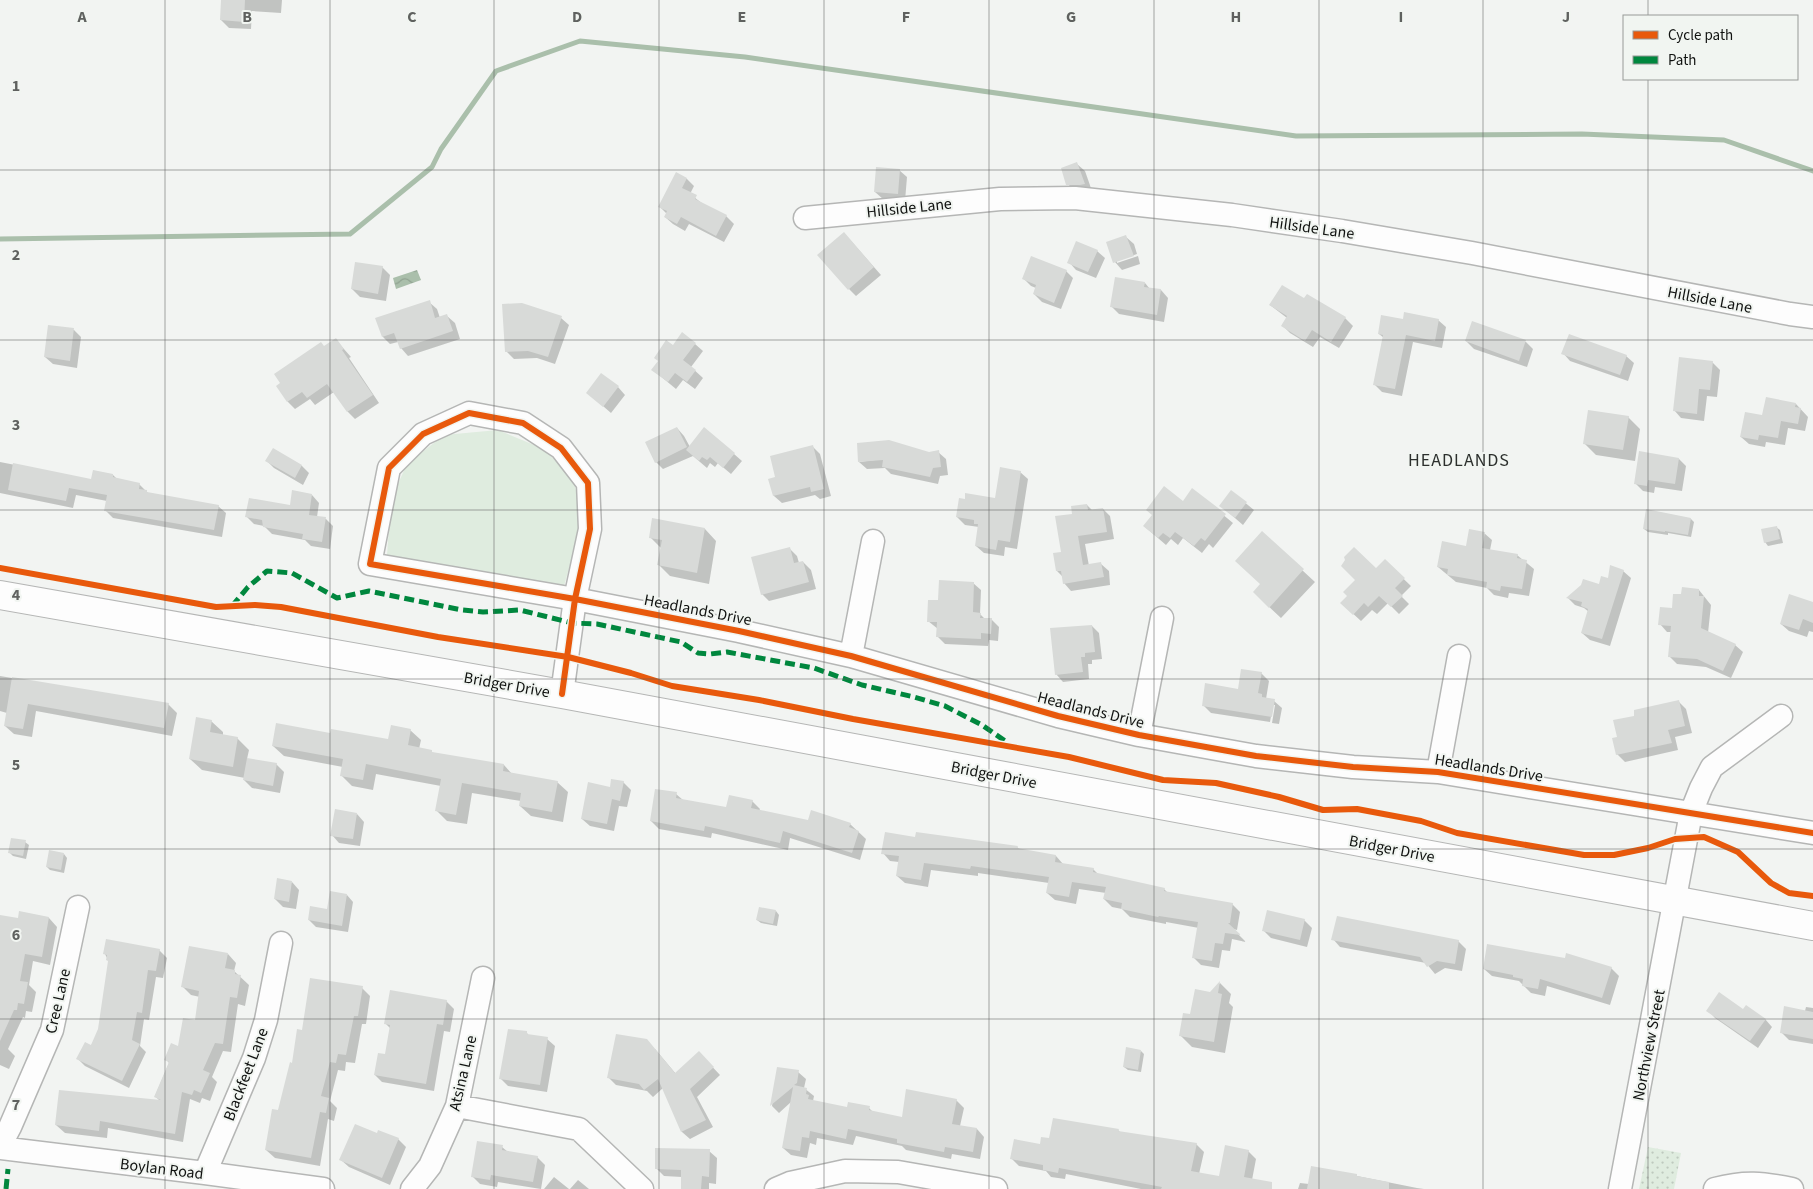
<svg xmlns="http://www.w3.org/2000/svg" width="1813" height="1189" font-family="'Source Sans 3',sans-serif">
  <defs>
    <pattern id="park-dots" width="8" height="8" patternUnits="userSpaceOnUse" patternTransform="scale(1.25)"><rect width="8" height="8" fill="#dfecdf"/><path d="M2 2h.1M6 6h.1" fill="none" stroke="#bec9be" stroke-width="1.8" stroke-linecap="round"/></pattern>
    <pattern id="water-waves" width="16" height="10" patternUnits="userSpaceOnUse" patternTransform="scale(1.25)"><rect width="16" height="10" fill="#aabfab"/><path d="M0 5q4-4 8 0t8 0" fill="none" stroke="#91a392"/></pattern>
  </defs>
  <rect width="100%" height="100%" fill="#f2f4f2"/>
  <path fill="#dfecdf" d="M498,430L544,449L574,480L582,522L564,586L387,555L391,499L407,464L444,435Z"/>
  <path fill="url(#park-dots)" d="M1648,1147L1681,1153L1674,1189H1639Z"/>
  <path fill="url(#water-waves)" d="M417,270L421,280L396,289L393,278Z"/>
  <path fill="#0003" d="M222,0H282L281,13L252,11L251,29L229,28L221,20Z
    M1077,164L1085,171L1092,191L1075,192L1068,184Z
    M899,170L907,177L905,201L883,199L875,192Z
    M677,174L687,179L694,186L690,194L703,204L726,216L734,224L724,242L689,224L685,231L673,224L665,217L667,214L660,207Z
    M1126,237L1134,244L1137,254L1117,261V263L1138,256L1140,264L1122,270L1115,262Z
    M851,241L881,275L856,296L849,289Z
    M1097,251L1105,258L1096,278L1076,270L1069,262Z
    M382,267L390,275L386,301L360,297L352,289Z
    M1066,271L1073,278L1061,309L1042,302L1034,294L1036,288L1031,286L1023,278Z
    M1145,283L1150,289L1161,290L1168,298L1164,322L1119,314L1111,306Z
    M1307,295L1345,318L1353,326L1339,348L1320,337L1313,347L1290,333L1282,325L1287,318L1270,305L1304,300Z
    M429,302L437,309L440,318L447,316L455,323L460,339L408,356L401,348L398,342L390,344L383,337L377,319Z
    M561,318L569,325L555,364L537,358L514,359L506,351Z
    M1438,320L1446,327L1442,348L1413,342L1402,396L1382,392L1374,384L1384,338L1379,334L1404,321Z
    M1473,323L1526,342L1533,349L1527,367L1474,349L1466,341Z
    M49,326L74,330L81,337L77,368L53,364L45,357Z
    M336,340L351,357L349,358L379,403L355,419L348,412L334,392L315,405L310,399L295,409L288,402L278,387Z
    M695,344L703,351L691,367L703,378L695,389L683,380L676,389L653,370L673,347Z
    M1563,353L1626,356L1634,363L1628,381L1570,361Z
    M1712,362L1720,370L1717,397L1707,396L1704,421L1681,418L1674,410Z
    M618,387L625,395L611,413L588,393Z
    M1796,404L1808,417L1805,431L1788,428L1785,445L1766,442L1765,447L1749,444L1741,437L1763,417Z
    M1628,417L1640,429L1635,461L1596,455L1584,443Z
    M677,428L684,436L690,447L734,454L742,461L731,474L718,463L715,467L710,463L707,468L693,456L663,469L656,462Z
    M812,446L820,454L831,496L820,499L815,495L782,503L774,496L770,480L777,478Z
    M273,450L302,466L309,473L303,485L274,468L267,461Z
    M938,452L946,459L948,475L940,476L938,484L891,474L885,468L867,469L859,462Z
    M1679,459L1686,466L1682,491L1655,487L1654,493L1643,491L1635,483Z
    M0,462L92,480L113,475L117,479L139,484L149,494L218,506L226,513L222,537L113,518L105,510L107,501L76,495L73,508L0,493Z
    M1020,472L1028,479L1017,549L1005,547L1004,556L984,553L976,546L979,527L965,525L957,517L996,500Z
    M1193,490L1233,523L1213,548L1209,544L1202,553L1183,538L1178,545L1171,539L1166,545L1144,526L1153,515L1183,502Z
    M1232,492L1254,510L1243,525L1221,506Z
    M312,495L319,503L317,517L326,519L333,526L330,549L311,546L305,540L272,534L264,526L254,524L247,517L291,506Z
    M1087,505L1092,510L1103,509L1110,516L1114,539L1085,544L1089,566L1101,564L1109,571L1110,585L1071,591L1064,583L1063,577L1057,571L1062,553Z
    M1691,519L1694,522L1691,537L1668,533V535L1648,532L1644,529Z
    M653,520L705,529L716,541L709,584L670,576L659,565L662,549L650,537Z
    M1776,527L1780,530L1783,543L1768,546L1765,542Z
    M1262,533L1315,582L1281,618L1266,604L1262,584Z
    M1484,533L1492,540L1490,550L1517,555L1534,569L1529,596L1509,593L1508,598L1494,595L1487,588L1456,582L1438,567Z
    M790,549L797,556L799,563L803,562L811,570L816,589L769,601L762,594Z
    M1346,560L1376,570L1385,561L1411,586L1401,596L1409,604L1399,614L1388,603L1377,614L1372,610L1361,621L1349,610V596L1357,580Z
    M1623,571L1631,578L1610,646L1590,640L1582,633L1589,612L1584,608L1575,605L1568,598L1609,580Z
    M973,583L981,590L980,614L985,619H991L999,627L998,641L989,640L988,646L945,644L937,636L938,629L928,621L939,601Z
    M1699,590L1711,605L1708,633L1735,645L1743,652L1731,678L1706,667L1677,664L1669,656L1672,632H1667L1660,624L1673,610L1682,596Z
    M1813,603V632L1809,631L1807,637L1789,631L1781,624Z
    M1092,626L1099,633L1102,659L1092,660V664H1088L1089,679L1063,682L1056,674Z
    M1261,673L1269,681L1266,699L1274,701L1282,708L1279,724L1272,723L1275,705H1273L1270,722L1211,713L1203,705L1239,690Z
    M0,676L168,704L177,713L172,736L36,711L32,737L14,734L5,726L7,713L0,711Z
    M1678,701L1686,709L1692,733L1675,737L1678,750L1625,762L1617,754L1618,738L1635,717Z
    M211,721L223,732V735L237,738L249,750L247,759L276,764L284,772L280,793L252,788L244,780L245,778L202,770L190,759Z
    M410,730L421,740L419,749L434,753L504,765L512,774L557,782L568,792L563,822L531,816L520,806L521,801L472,793L467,824L447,821L437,811L441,786L376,774L373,790L352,786L342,776L343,767L284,756L273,746L331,734L389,741Z
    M623,782L631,790L627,807L619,806L614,831L590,826L582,819L611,788Z
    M676,794L683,800L727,808L752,801L760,809L759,811L809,822L850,824L866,839L860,860L790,838L788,850L712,833L711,838L659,829L651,821Z
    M357,814L364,822L360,846L339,843L332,835Z
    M916,838L1017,847L1020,850L1056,856L1063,864L1093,869L1099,875L1164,889L1168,893L1232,904L1240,912L1237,930L1233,929L1246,942L1232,939L1230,951L1222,950L1219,968L1201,965L1193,957L1199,928L1166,922V924L1130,917L1122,909L1112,907L1104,899L1106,893L1079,889L1076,904L1055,900L1047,893L1049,883L978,873V876L931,870L928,887L905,883L897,876L899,862L890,861L883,853Z
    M25,842L29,845L26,859L13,856L10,853Z
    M64,854L67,858L64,873L50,870L47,867Z
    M292,882L299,890L296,909L283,907L275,899Z
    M347,895L353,902L348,932L316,927L309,920L328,910Z
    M776,911L779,915L777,926L761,923L757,920Z
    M0,916L19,919L49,918L57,927L50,965L33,961L29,985L36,992L32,1012L26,1011L25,1018L23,1017L8,1049L15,1056L9,1069L0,1065Z
    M1304,920L1312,928L1307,947L1271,938L1264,931Z
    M1333,939L1458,941L1466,949L1462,971L1445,968L1435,974L1426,963L1340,947Z
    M159,950L167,958L163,978L156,977L149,1020L144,1019L140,1046L146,1052L129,1088L85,1066L78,1059L91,1046L99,1030L109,962L105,954Z
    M228,954L236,963L234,971L249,985L245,1006L238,1004L231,1052L223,1051L212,1077L217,1082L210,1101L202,1098L200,1103L190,1099L183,1142L108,1128L107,1138L65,1133L56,1125L160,1101L155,1096L169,1063L166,1059L179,1048L196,1021L200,997L191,995L183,987Z
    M1611,968L1619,976L1610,1005L1547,986L1545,996L1531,993L1519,981L1492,976L1484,969Z
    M1220,983L1231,994L1229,1003L1233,1007L1225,1053L1192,1047L1180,1035L1191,1015Z
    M362,988L370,996L366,1024H362L355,1063L346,1062L345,1071L338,1070L330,1101L337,1108L334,1121L328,1119L320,1166L275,1158L266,1150L303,1032Z
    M446,1001L454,1009L450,1032L444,1031L434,1091L382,1082L375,1075L386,1055L391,1029L385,1023Z
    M1806,1007L1813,1008V1044L1789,1040L1781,1032L1805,1011Z
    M1708,1010H1744L1765,1019L1772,1027L1758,1048L1715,1018Z
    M527,1033L529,1036L547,1039L555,1046L547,1092L508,1086L500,1078Z
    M655,1049L676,1074L706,1060L720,1075L697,1097L713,1127L690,1139L682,1132L663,1088L653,1097L647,1091L616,1085L609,1078Z
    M1141,1051L1144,1054L1141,1072L1128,1070L1124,1067Z
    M778,1068L798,1072L806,1079L804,1088L814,1096L813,1101L848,1108H869L874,1113L903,1119L956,1100L964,1108L960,1126L977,1129L984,1137L980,1159L952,1154L951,1159L906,1150L902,1146L856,1136L853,1145L817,1138L816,1145L810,1143L807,1158L791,1155L783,1148L791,1102L779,1113L772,1106Z
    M1118,1130L1121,1133L1196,1144L1204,1152L1199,1174L1220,1178L1248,1151L1256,1159L1252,1180L1268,1189H1141L1066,1174L1065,1179L1051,1177L1046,1171L1019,1166L1012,1159L1050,1139Z
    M378,1135L398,1139L406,1147L390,1185L349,1167L341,1160Z
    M502,1147L508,1152L537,1157L545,1165L541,1189L498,1182L497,1187L480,1184L472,1176Z
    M709,1151L717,1158L716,1184L709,1183V1189H682V1177L664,1176L656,1168Z
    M1312,1167L1417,1188L1424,1189H1298L1300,1183L1309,1184Z
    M554,1177L569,1189H544Z
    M578,1180L589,1189H570Z"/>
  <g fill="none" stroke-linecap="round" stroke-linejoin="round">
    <path stroke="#aabfab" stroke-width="5" d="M0,239L350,234L432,167L441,149L496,71L580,41L745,57L1296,136L1582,134L1724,140L1813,171"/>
  </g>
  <path fill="#d8dad8" d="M221,0H245L244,22L220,20Z
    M1077,162L1085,184L1080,185H1066L1061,168Z
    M876,167L900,169L898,194L874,192Z
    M676,172L687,178L682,188L697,195L695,199L727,215L716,236L681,217L677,224L664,217L667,211L658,207Z
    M844,232L874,267L848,290L817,255Z
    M1126,235L1134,256L1113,263L1106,242Z
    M1076,241L1098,250L1088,272L1067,263Z
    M1031,256L1067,270L1054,303L1033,294L1036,285L1022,279Z
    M355,262L383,266L378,294L351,289Z
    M1115,277L1145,282L1144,287L1161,289L1157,315L1110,307Z
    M1282,285L1304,298L1307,294L1346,317L1331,342L1312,330L1305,341L1281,326L1287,316L1269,305Z
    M430,300L435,318L447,314L453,331L400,349L394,333L382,337L375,318Z
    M522,303L562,316L548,357L528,351L505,352L502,304Z
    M1404,312L1439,319L1435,341L1406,335L1395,389L1373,385L1383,335L1378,334L1381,315L1403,319Z
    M1472,321L1526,340L1519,361L1465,341Z
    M48,325L74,328L70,361L44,357Z
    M682,332L696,343L683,360L696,370L687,382L675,373L668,382L651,370L658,361L654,358L666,340L673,345Z
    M1569,334L1627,355L1620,375L1561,354Z
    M336,338L344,349L342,350L373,395L347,412L327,384L307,398L302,392L287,402L276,386L280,383L274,374L321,342L324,346Z
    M1679,357L1713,361L1710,390L1699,389L1697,414L1673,411Z
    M601,373L619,386L603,407L586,393Z
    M1766,397L1796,403L1795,407L1801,408L1798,424L1781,421L1778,438L1759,435L1758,440L1740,437L1745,412L1762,415Z
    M1588,410L1629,416L1623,450L1583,444Z
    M677,427L687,447L655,463L645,442Z
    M704,427L735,453L723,468L710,457L707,460L702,457L699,461L686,450Z
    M889,440L929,452L939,450L941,467L933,468L930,477L882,467L883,460L858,462L857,443Z
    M813,445L824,489L811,492L810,487L773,496L768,479L775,477L770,456Z
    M273,448L302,465L295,478L265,461Z
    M1639,451L1679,458L1675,484L1648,480L1647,486L1634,484Z
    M13,463L91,479L93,470L113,474V477L140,483L139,489L147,490V492L219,505L214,530L104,511L107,495L69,488L66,501L8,490Z
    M1000,467L1021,471L1010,542L998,540L996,550L975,546L978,524H974V520L956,517L959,498L965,499V493L995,498Z
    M1164,486L1183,501L1192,488L1226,514L1205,541L1201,538L1194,546L1175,532L1170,538L1163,533L1158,538L1143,526L1152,515L1146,510Z
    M292,490L312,494L309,515L326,517L322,542L302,539L303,534L263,527L262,520L245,517L249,498L290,505Z
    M1231,490L1247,502L1235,518L1219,506Z
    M1087,504L1088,510L1103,508L1107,532L1078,536L1083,565L1101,562L1104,577L1063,584L1061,571H1056L1053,553L1061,552L1055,516L1072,514L1071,506Z
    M1646,509L1691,518L1688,535L1665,531V532L1643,529Z
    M652,518L705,528L697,573L657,565L662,540L649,538Z
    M1777,526L1780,539L1764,543L1761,529Z
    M1469,529L1485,532L1482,548L1518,554L1517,558L1527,560L1522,589L1501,586L1500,591L1486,588L1487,582L1447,575L1448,569L1437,567L1442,541L1466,546Z
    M1262,531L1304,569L1269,608L1253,592L1260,584L1235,561Z
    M790,547L794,563L803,561L809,582L761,595L751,557Z
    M1354,547L1376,568L1385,559L1405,578L1395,588L1403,596L1391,607L1379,596L1368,607L1364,603L1353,615L1340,603L1347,596L1343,592L1355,580L1341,566L1345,560L1344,557Z
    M1610,565L1624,570L1602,639L1581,633L1588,609L1581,606L1582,602L1566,598L1581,585L1583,579L1599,584L1601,576L1608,578Z
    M939,580L974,582L973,612L981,613L980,618H992L991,634L981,633V639L936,637L937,622H927L928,600H938Z
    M1682,587L1699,589V596H1704L1701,628L1736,644L1723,671L1697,659L1668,657L1671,626L1658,625L1660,607L1672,608L1673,594H1681Z
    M1789,594L1813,602V623L1803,619L1799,630L1780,624Z
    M1092,625L1095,652L1085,653V657H1081L1083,672L1055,675L1050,628Z
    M1241,669L1262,672L1258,693L1262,694V697L1275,699L1272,717L1202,706L1205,683L1238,689Z
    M12,677L169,703L164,728L28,704L23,729L4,726Z
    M1679,700L1685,726L1668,730L1672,743L1616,755L1612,738L1617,737L1613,720L1634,716V710Z
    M196,717L212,720L210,732L238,737L233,767L189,759Z
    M276,723L330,733L331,729L388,739L391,725L411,729L408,745L432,750V752L504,764L503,771L558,781L552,812L519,806L521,793L462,783L456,815L435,811L441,779L366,764L363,780L340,776L343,759L272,746Z
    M247,758L277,763L273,786L243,780Z
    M611,779L624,781L620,801L612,799L607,824L581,819L588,782L610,787Z
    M655,789L677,792L676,798L726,807L729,795L753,800L751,808L808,820L811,810L851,823L849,827L859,831L852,853L783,831L780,843L705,826L704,831L650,821Z
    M335,809L357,813L353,839L330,836Z
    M885,832L915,837L916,832L1018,846L1017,848L1056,855L1055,862L1094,868L1093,872L1165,888L1164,891L1233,903L1230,923H1228L1241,935L1225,933L1223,944L1215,943L1212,961L1192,958L1198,922L1159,916L1158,917L1121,909L1122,903L1103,899L1106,887L1072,882L1069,897L1046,893L1049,877L971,866L970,869L924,863L921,880L896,876L899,856L881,854Z
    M11,838L26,840L23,856L8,853Z
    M49,850L64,853L61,870L46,867Z
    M277,878L292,881L289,902L274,899Z
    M330,891L347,894L342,926L308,920L310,906L327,909Z
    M759,907L776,910L773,924L756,920Z
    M1267,910L1305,919L1300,940L1262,931Z
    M19,911L49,917L42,957L25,954L20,981L28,982L24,1004L18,1003L17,1010H14L0,1041V915L18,918Z
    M1337,916L1459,940L1455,964L1437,961L1427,967L1420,957L1331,940Z
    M106,939L160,949L156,971L148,970L142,1013L137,1012L132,1040L140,1044L122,1081L76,1059L85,1042L91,1045L98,1029L108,961L106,960L107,955L103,954Z
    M1487,944L1565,958L1566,953L1612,967L1602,998L1540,979L1538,989L1522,986L1523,979L1513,977V975L1483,969Z
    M189,946L228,953L225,968L235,970V974L241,975L237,998L230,997L223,1044L215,1043L203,1070L210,1073L201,1093L194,1090L192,1095L182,1092L175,1134L100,1121L99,1131L55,1125L59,1090L161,1100L154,1097L169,1062L164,1060L171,1043L178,1046L183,1018L195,1020L199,991L181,987Z
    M310,978L363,986L358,1016H354L346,1055L338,1054L336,1063L330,1062L321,1096L329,1098L326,1113L320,1112L311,1158L265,1150L272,1109L278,1110L290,1062L292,1063L297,1029L302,1030Z
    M1220,981L1218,993L1222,994L1214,1042L1179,1036L1183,1013L1190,1014L1195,989L1210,992Z
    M390,990L447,1000L443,1025L437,1024L426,1084L374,1075L378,1053L385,1054L390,1025L384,1024Z
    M1719,992L1743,1009L1746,1005L1766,1019L1750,1041L1706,1011Z
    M1784,1006L1813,1012V1039L1780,1033Z
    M508,1029L527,1031V1034L548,1037L540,1085L499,1079Z
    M616,1034L647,1039L675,1073L699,1051L714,1067L690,1089L706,1120L681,1132L658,1079L644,1090L639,1084L607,1078Z
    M1126,1047L1141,1050L1138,1070L1123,1067Z
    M777,1067L799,1070L797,1083L794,1085L807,1088L806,1094L809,1095L808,1099L847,1107L848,1102L870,1106L869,1110L902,1117L906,1089L957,1099L952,1124L977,1128L973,1152L945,1147L944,1152L897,1143V1139L848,1129L846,1139L810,1131L809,1138L802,1137L800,1151L782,1148L793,1087L770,1106Z
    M1053,1118L1119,1129L1118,1131L1197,1143L1191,1171L1219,1176L1225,1145L1249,1150L1244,1177L1272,1182V1189H1161L1162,1187L1059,1168L1058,1173L1043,1170V1165L1010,1159L1014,1139L1040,1144L1041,1137L1049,1138Z
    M355,1124L377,1133L378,1130L399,1138L382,1178L339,1160Z
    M477,1141L503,1145L502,1150L538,1156L533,1182L491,1175L490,1180L471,1177Z
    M655,1148L710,1149L709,1177L702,1176L701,1189H681V1170L655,1169Z
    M1311,1166L1357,1174V1176L1389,1182V1189H1307Z"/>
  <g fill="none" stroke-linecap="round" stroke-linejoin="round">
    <g stroke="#b5b6b5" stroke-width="25">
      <path id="minor" d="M805,218L1000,199L1075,198L1232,215L1342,231L1472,253L1790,314L1813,317
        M851,656L873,541
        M562,694L575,599L590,529L588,483L561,448L523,423L469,413L423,434L389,468L370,564L575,599L739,631L851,656L1058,716L1139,735L1256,756L1353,767L1438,772L1813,833
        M1139,735L1162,618
        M1438,772L1459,656
        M457,1106L579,1129L642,1189
        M0,1146L10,1127L52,1030L78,907
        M0,1148L205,1173L323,1189
        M205,1173L254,1058L266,1020L281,943
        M412,1189L430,1166L457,1106L483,978
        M776,1189L790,1183L845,1171L898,1172L996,1189
        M1620,1189L1691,813L1701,788L1712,767L1781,716
        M1715,1189C1745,1181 1762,1183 1792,1189"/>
    </g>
    <g stroke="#b5b6b5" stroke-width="30">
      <path id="major" d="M0,595L562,694L1813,926"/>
    </g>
    <use href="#minor" stroke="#fdfdfd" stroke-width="22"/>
    <use href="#major" stroke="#fdfdfd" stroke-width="28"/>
    <path stroke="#00873e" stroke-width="5" stroke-dasharray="10 5" stroke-linecap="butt" d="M232,606L248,587L267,571L292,573L337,598L369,591L462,610L483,612L520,610L572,623L597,624L681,642L698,653L710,654L727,652L814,668L862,685L914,697L945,706L982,725L1008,743
      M6,1189L8,1169"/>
    <g stroke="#f1f5f1" stroke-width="9">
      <path id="cycleway" d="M0,568L216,607L255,605L281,607L438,637L568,657L631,673L672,686L759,700L853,719L1069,757L1163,780L1216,783L1279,797L1323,810L1357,809L1421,821L1457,833L1584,855H1614L1648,848L1675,839L1704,837L1738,852L1771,883L1789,893L1813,896
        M562,694L575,599L590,529L588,483L561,448L523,423L469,413L423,434L389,468L370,564L575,599L739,631L851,656L1058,716L1139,735L1256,756L1353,767L1438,772L1813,833"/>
    </g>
    <use href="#cycleway" stroke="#e8590c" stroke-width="6"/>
  </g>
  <path fill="none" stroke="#5f615f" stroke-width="1" stroke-opacity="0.55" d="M165,0V1189M330,0V1189M494,0V1189M659,0V1189M824,0V1189M989,0V1189M1154,0V1189M1319,0V1189M1483,0V1189M1648,0V16M1648,79V1189M0,170H1813M0,340H1813M0,510H1813M0,679H1813M0,849H1813M0,1019H1813"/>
  <g text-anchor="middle" stroke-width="4" stroke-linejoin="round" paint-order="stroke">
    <g font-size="16" fill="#101210" stroke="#f1f5f1">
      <text transform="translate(909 207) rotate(-6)" y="6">Hillside Lane</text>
      <text transform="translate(1312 227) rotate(8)" y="6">Hillside Lane</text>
      <text transform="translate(1710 299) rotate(11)" y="6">Hillside Lane</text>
      <text transform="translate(698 609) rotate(11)" y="6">Headlands Drive</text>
      <text transform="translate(507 684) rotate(10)" y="6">Bridger Drive</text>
      <text transform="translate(1091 709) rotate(14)" y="6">Headlands Drive</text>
      <text transform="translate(1489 767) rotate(9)" y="6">Headlands Drive</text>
      <text transform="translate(994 774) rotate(11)" y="6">Bridger Drive</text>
      <text transform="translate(1392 848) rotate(11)" y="6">Bridger Drive</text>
      <text transform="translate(57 1001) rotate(-77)" y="6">Cree Lane</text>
      <text transform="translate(1648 1045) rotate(-79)" y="6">Northview Street</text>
      <text transform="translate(462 1073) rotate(-77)" y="6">Atsina Lane</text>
      <text transform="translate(245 1074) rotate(-69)" y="6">Blackfeet Lane</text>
      <text transform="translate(162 1168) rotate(7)" y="6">Boylan Road</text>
    </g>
    <g font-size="18" letter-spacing="1" fill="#2c2f2d" stroke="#f1f5f1">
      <text x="1459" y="466">HEADLANDS</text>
    </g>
  </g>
  <g font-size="16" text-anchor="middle" font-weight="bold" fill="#5f615f" stroke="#f1f5f1" stroke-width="4" stroke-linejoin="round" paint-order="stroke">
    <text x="82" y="22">A</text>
    <text x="247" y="22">B</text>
    <text x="412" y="22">C</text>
    <text x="577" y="22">D</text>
    <text x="742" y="22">E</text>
    <text x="906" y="22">F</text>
    <text x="1071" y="22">G</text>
    <text x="1236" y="22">H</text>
    <text x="1401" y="22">I</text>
    <text x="1566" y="22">J</text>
    <text x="16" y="91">1</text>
    <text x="16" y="260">2</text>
    <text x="16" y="430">3</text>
    <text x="16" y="600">4</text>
    <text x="16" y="770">5</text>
    <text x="16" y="940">6</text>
    <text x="16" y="1110">7</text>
  </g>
  <rect x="1623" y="15" width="175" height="65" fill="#f1f5f1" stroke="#979a97"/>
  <rect x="1633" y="31" width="25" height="8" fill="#e8590c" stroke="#979a97"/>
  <text x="1668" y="40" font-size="15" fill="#101210">Cycle path</text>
  <rect x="1633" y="56" width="25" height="8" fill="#00873e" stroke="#979a97"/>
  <text x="1668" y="65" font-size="15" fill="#101210">Path</text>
</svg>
